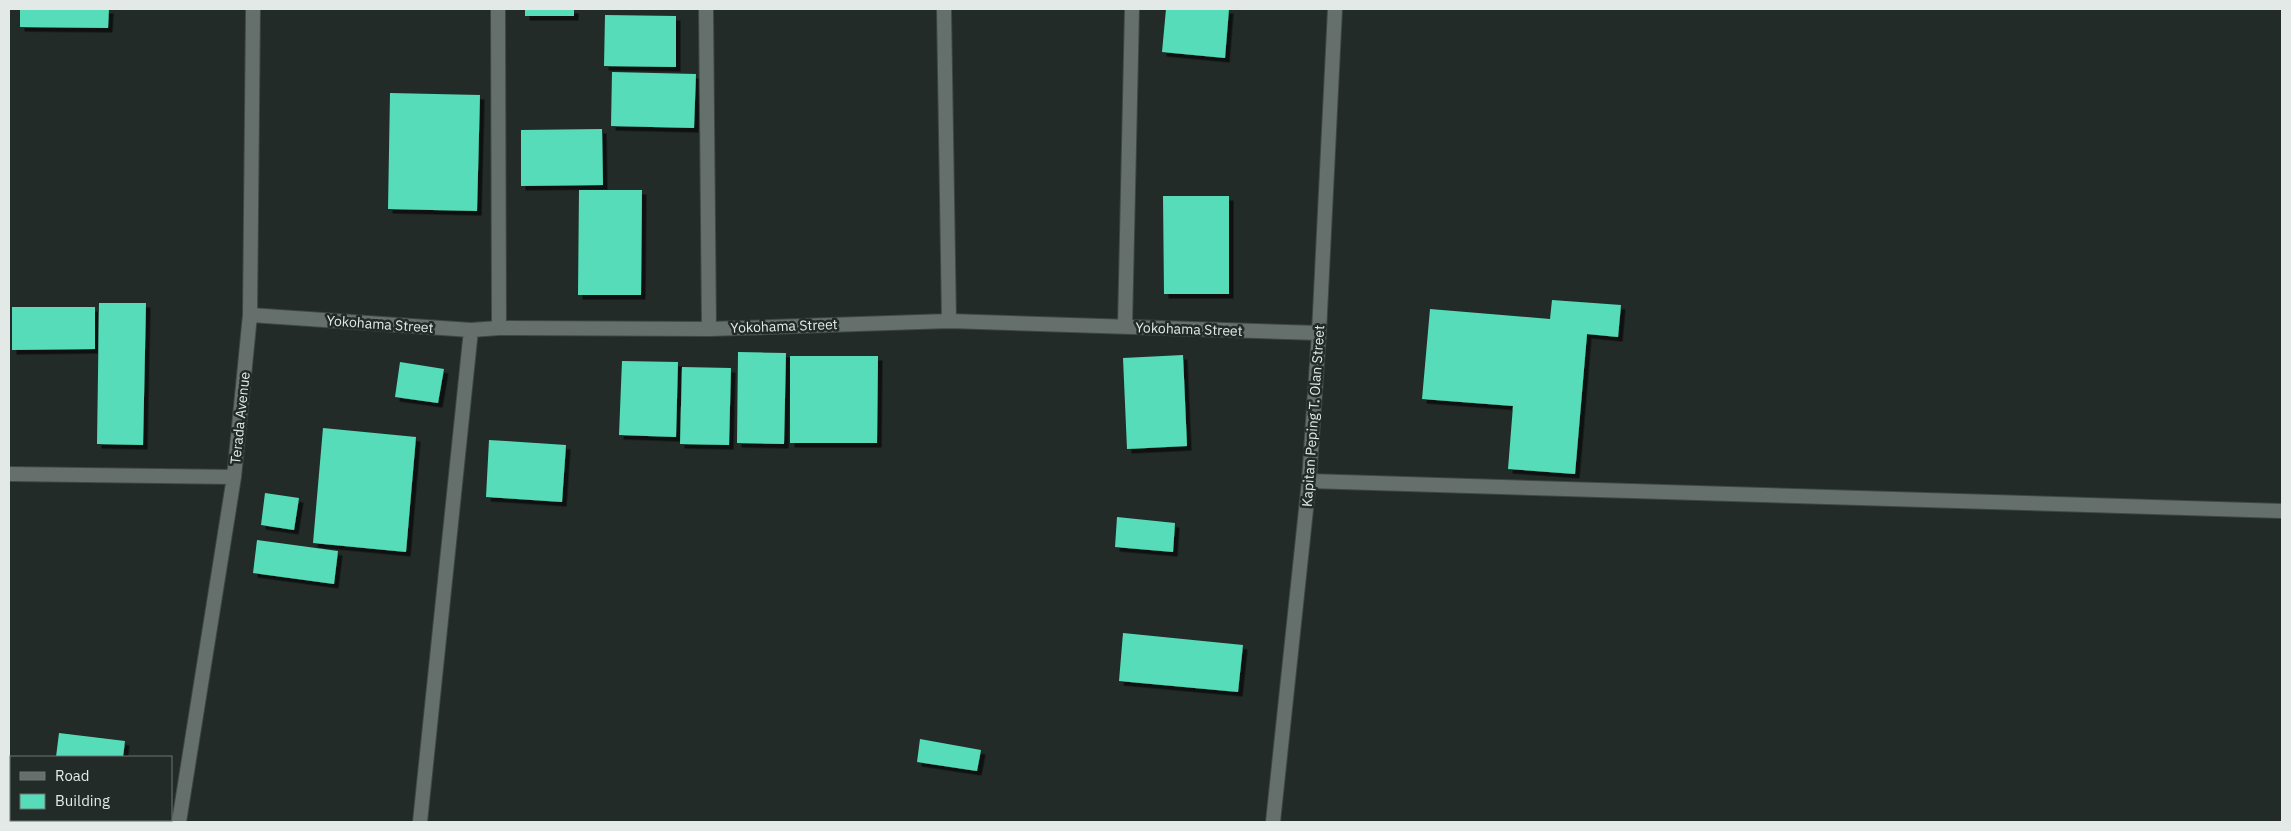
<svg xmlns="http://www.w3.org/2000/svg" width="2291" height="831" font-family="'IBM Plex Sans',sans-serif">
  <defs>
    <filter id="shadow"><feDropShadow dx="4.5" dy="4.5" stdDeviation="0" flood-color="#0009"/></filter>
  </defs>
  <rect width="100%" height="100%" fill="#222b28"/>
  <path fill="#56dcb8" filter="url(#shadow)" d="M20,9H109L108,28L20,27Z
    M525,9H574V16H525Z
    M1166,9H1229L1225,58L1162,52Z
    M605,15L676,16V67L604,66Z
    M612,72L696,74L694,128L611,126Z
    M390,93L480,95L477,211L388,209Z
    M602,129L603,185L521,186V130Z
    M579,190H642L641,295H578Z
    M1163,196H1229V294H1164Z
    M1552,300L1621,305L1618,337L1587,334L1575,474L1508,469L1513,406L1422,399L1430,309L1550,319Z
    M99,303H146L143,445L97,444Z
    M12,307H95V349L12,350Z
    M738,352L786,353L784,444L737,443Z
    M1183,355L1187,446L1127,449L1123,358Z
    M790,356H878L877,443H790Z
    M622,361L678,362L676,437L619,435Z
    M400,362L444,369L438,403L395,397Z
    M682,367L731,368L729,445L680,444Z
    M323,428L416,437L406,552L313,543Z
    M489,440L566,445L562,502L486,497Z
    M265,493L299,498L294,530L261,525Z
    M1117,517L1175,523L1173,552L1115,547Z
    M257,540L338,551L334,584L253,573Z
    M1123,633L1243,645L1238,692L1119,681Z
    M59,733L125,741L123,757H56Z
    M920,739L981,750L977,771L917,762Z"/>
  <g fill="none" stroke-linecap="round" stroke-linejoin="round">
    <g stroke="#3f4744" stroke-width="16">
      <path id="service" d="M1309,481L2282,511"/>
    </g>
    <g stroke="#3f4744" stroke-width="16">
      <path id="minor" d="M498,9L499,328
        M706,9L709,329
        M944,9L949,321
        M250,315L471,330L499,328L709,329L949,321L1319,333
        M1125,326L1132,9
        M9,474L234,477
        M179,822L234,477L250,315L253,9
        M420,822L471,330
        M1273,822L1309,481L1319,333L1335,9"/>
    </g>
    <use href="#service" stroke="#65706c" stroke-width="14"/>
    <use href="#minor" stroke="#65706c" stroke-width="14"/>
  </g>
  <g text-anchor="middle" stroke-width="5" stroke-linejoin="round" paint-order="stroke">
    <g font-size="14" fill="#e3e9e7" stroke="#222b28">
      <text transform="translate(380 324) rotate(4)" y="5">Yokohama Street</text>
      <text transform="translate(784 326) rotate(-2)" y="5">Yokohama Street</text>
      <text transform="translate(1189 329) rotate(2)" y="5">Yokohama Street</text>
      <text transform="translate(1313 416) rotate(-86)" y="5">Kapitan Peping T. Olan Street</text>
      <text transform="translate(240 418) rotate(-84)" y="5">Terada Avenue</text>
    </g>
  </g>
  <rect width="2291" height="831" fill="none" stroke="#e3e9e7" stroke-width="20"/>
  <rect x="10" y="756" width="162" height="65" fill="#222b28" stroke="#6f7774"/>
  <rect x="20" y="772" width="25" height="8" fill="#65706c" stroke="#6f7774"/>
  <text x="55" y="781" font-size="15" fill="#e3e9e7">Road</text>
  <rect x="20" y="794" width="25" height="15" fill="#56dcb8" stroke="#6f7774"/>
  <text x="55" y="806" font-size="15" fill="#e3e9e7">Building</text>
</svg>
